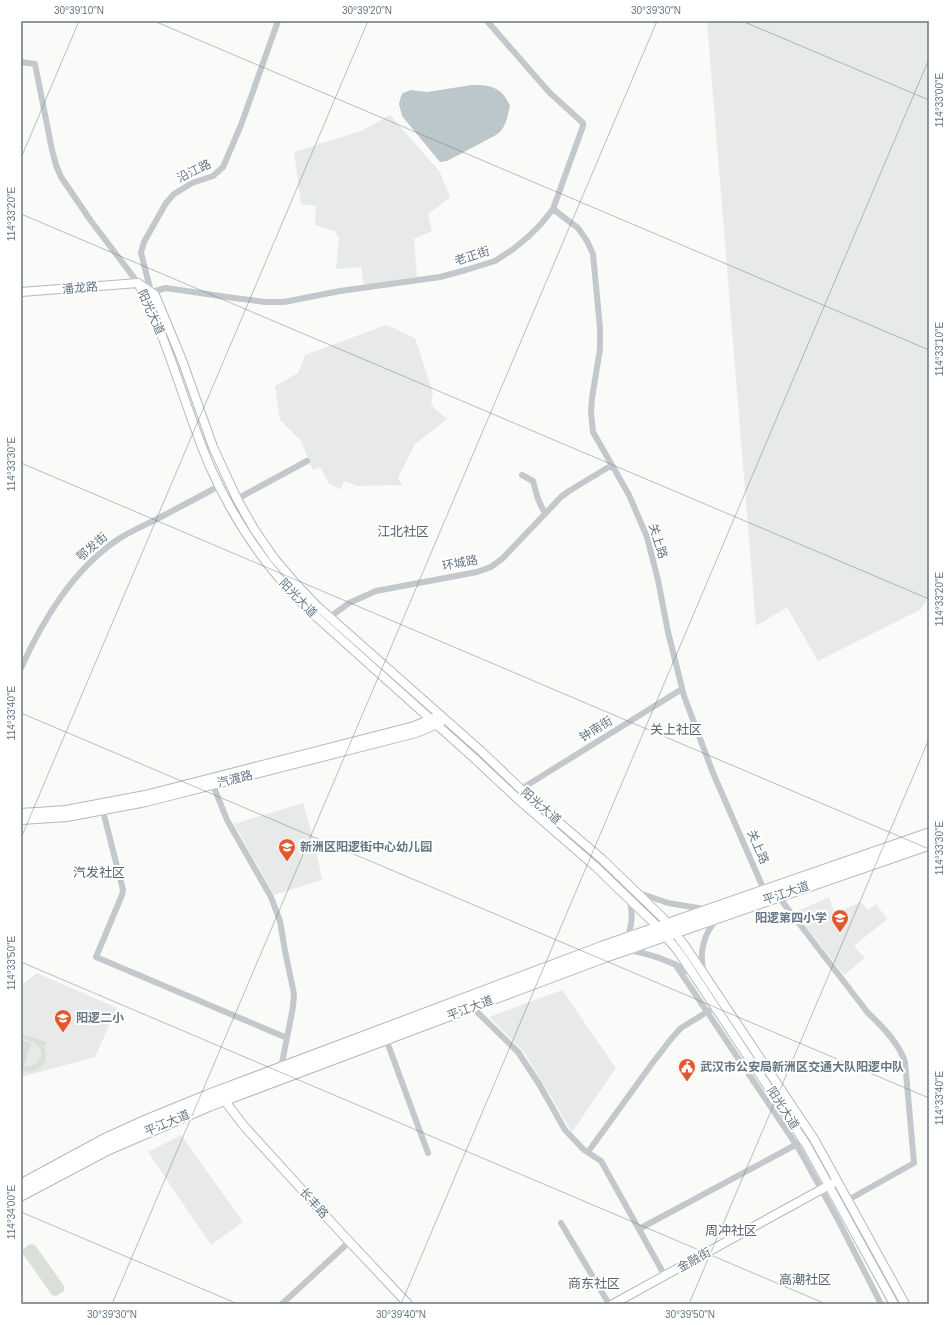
<svg xmlns="http://www.w3.org/2000/svg" width="950" height="1325" font-family="Arial,'Noto Sans SC',sans-serif">
  <rect width="100%" height="100%" fill="#fafaf8"/>
  <path fill="#e8e9e9" d="M707,21H929V596L921,609L818,661L787,607L756,626Z
    M390,115L440,172L450,198L428,214L432,231L414,239L417,277L364,285L361,267L336,269L339,238L335,231L315,225L316,206L301,204L294,152L361,131Z
    M386,325L415,338L433,393L431,403L434,408L447,419L415,444L398,478L403,485L358,486L344,481L341,489L329,484L320,467L313,470L301,441L280,420L275,386L298,373L305,355Z
    M303,803L315,845L322,880L274,895L234,824Z
    M829,897L835,913L861,902L868,910L876,904L887,919L854,946L865,958L844,975L795,913L800,910Z
    M37,973L117,1008L95,1057L21,1077V985Z
    M562,990L616,1068L572,1132L524,1052L489,1017Z
    M181,1135L243,1222L211,1245L148,1152Z"/>
  <path fill="#dadfd7" d="M21,1034L47,1042L45,1046L43,1045C52,1062 38,1076 21,1070V1040L31,1043L24,1066C37,1069 48,1053 36,1044C32,1041 26,1040 21,1038Z
    M30,1244L35,1245L64,1286V1291L56,1296L52,1295L23,1254V1249Z"/>
  <path fill="#bbc7cb" d="M472,85C491,85 502,87 510,106C507,117 506,129 496,135L447,161L440,162L402,116L399,104L401,96L403,93L411,90L427,92Z"/>
  <g fill="none" stroke-linecap="round" stroke-linejoin="round">
    <g stroke="#b3babf" stroke-width="10">
      <path id="secondary" d="M138,283L155,295L182,360L213,447L237,499L254,529L274,558L296,584L317,606L481,751L526,794L603,860L663,918L685,946L814,1139L905,1304
        M139,285C170,344 185,409 211,469C235,522 269,572 311,612L474,758L520,801L596,867L656,925L678,951L806,1144L894,1304
        M21,292L138,283
        M21,813L66,810L145,795L414,726L434,718
        M21,820L67,817L146,802L416,733L440,723
        M224,1100L244,1126L344,1236L408,1304
        M613,1304L833,1183"/>
    </g>
    <g stroke="#b4b9bd" stroke-width="13">
      <path id="highway" d="M21,1185L104,1140L148,1120L207,1096L603,947L929,834
        M21,1195L108,1149L210,1105L606,956L929,844"/>
    </g>
    <path stroke="#c3c8cc" stroke-width="6" d="M278,21L241,125L223,167L213,176L192,183L174,194L166,203L144,242L141,253L151,292L166,288L234,298L265,302H284L340,291L440,277L466,270L495,261L512,250L528,237L541,224L553,209L583,126V123L549,92L487,21
      M21,62L35,64L52,150L56,165L61,177L91,221L138,283
      M553,209L578,228L587,241L593,254L600,328V349L592,398L591,413L593,432L629,495L647,537L658,580L668,632L684,696L713,773L764,890
      M522,475L533,481L538,499L545,514
      M237,499L307,461
      M330,617L349,603L376,591L477,572L491,567L502,559L561,497L569,491L612,465
      M21,668C43,620 72,571 117,540C129,532 143,526 157,519C178,508 199,497 219,486
      M213,785L227,820L271,897L280,921L285,951L294,994L293,1007L281,1068
      M521,789L682,689
      M103,811L123,890L122,895L96,957L287,1038
      M639,893L668,903L704,909
      M778,896L868,1013C882,1026 899,1043 905,1062L914,1163L848,1200
      M627,938C632,926 633,914 630,901
      M628,950C651,954 672,961 692,974
      M675,964L799,1149L837,1218L881,1304
      M704,973C699,954 703,935 716,920
      M472,1007L518,1052L539,1084L565,1130L584,1150L601,1161L665,1276
      M386,1039L428,1153
      M588,1152L651,1065L671,1039L681,1028L715,1007
      M561,1223L609,1304
      M639,1229L799,1143
      M282,1304L349,1242"/>
    <use href="#secondary" stroke="#fff" stroke-width="8"/>
    <use href="#highway" stroke="#fff" stroke-width="11"/>
  </g>
  <path fill="none" stroke="#657683" stroke-width="1" stroke-opacity="0.45" d="M154,21L929,350M742,21L929,100M21,158L79,21M21,214L929,599M21,463L929,849M21,713L929,1098M21,838L368,21M21,962L826,1304M21,1212L238,1304M112,1304L657,21M401,1304L929,59M689,1304L929,739"/>
  <defs>
    <g id="school-pin" transform="scale(0.9)"><path d="M0 17L-7.5 6A9.5 9.5 0 1 1 7.5 6Z" fill="#e4572e" stroke="#fff"/><path d="M0-5L7-2L0 1L-7-2ZM-4 1L0 2.5L4 1V4Q0 6-4 4Z" fill="#fff"/></g>
    <g id="civic-pin" transform="scale(0.9)"><path d="M0 17L-7.5 6A9.5 9.5 0 1 1 7.5 6Z" fill="#e4572e" stroke="#fff"/><path d="M-.6-6.5H3V-4.5H.6V-3L4-1V1h2V6H-6V1h2V-1L-.6-3ZM-1.2 2.5V6h2.4V2.5Z" fill="#fff"/></g>
  </defs>
  <g fill-rule="evenodd">
    <use href="#school-pin" x="287" y="847"/>
    <use href="#school-pin" x="840" y="918"/>
    <use href="#school-pin" x="63" y="1018"/>
    <use href="#civic-pin" x="687" y="1067"/>
  </g>
  <g text-anchor="middle" stroke-width="4" stroke-linejoin="round" paint-order="stroke">
    <g font-size="12" fill="#657683" stroke="#fff">
      <text transform="translate(194 171) rotate(-26)" y="4">沿江路</text>
      <text transform="translate(472 256) rotate(-18)" y="4">老正街</text>
      <text transform="translate(80 288) rotate(-5)" y="4">潘龙路</text>
      <text transform="translate(151 312) rotate(66)" y="4">阳光大道</text>
      <text transform="translate(658 541) rotate(72)" y="4">关上路</text>
      <text transform="translate(92 547) rotate(-41)" y="4">鄂发街</text>
      <text transform="translate(460 563) rotate(-11)" y="4">环城路</text>
      <text transform="translate(298 598) rotate(46)" y="4">阳光大道</text>
      <text transform="translate(596 729) rotate(-32)" y="4">钟南街</text>
      <text transform="translate(235 779) rotate(-14)" y="4">汽渡路</text>
      <text transform="translate(541 806) rotate(41)" y="4">阳光大道</text>
      <text transform="translate(758 847) rotate(67)" y="4">关上路</text>
      <text transform="translate(786 893) rotate(-19)" y="4">平江大道</text>
      <text transform="translate(470 1008) rotate(-21)" y="4">平江大道</text>
      <text transform="translate(783 1108) rotate(57)" y="4">阳光大道</text>
      <text transform="translate(167 1123) rotate(-23)" y="4">平江大道</text>
      <text transform="translate(314 1203) rotate(48)" y="4">长丰路</text>
      <text transform="translate(694 1260) rotate(-29)" y="4">金融街</text>
    </g>
    <g font-size="12" font-weight="bold" fill="#657683" stroke="#fff" text-anchor="start">
      <text x="300" y="851">新洲区阳逻街中心幼儿园</text>
      <text x="827" y="922" text-anchor="end">阳逻第四小学</text>
      <text x="76" y="1022">阳逻二小</text>
      <text x="700" y="1071">武汉市公安局新洲区交通大队阳逻中队</text>
    </g>
    <g font-size="13" fill="#57646e" stroke="#fff">
      <text x="403" y="536">江北社区</text>
      <text x="676" y="734">关上社区</text>
      <text x="99" y="877">汽发社区</text>
      <text x="731" y="1235">周冲社区</text>
      <text x="805" y="1284">高潮社区</text>
      <text x="594" y="1288">商东社区</text>
    </g>
  </g>
  <rect width="950" height="1325" fill="none" stroke="#ffffff" stroke-width="44"/>
  <rect x="22" y="22" width="906" height="1281" fill="none" stroke="#657683" stroke-width="1.5"/>
  <g font-size="10" text-anchor="middle" fill="#657683">
    <text x="79" y="14">30°39'10"N</text>
    <text x="367" y="14">30°39'20"N</text>
    <text x="656" y="14">30°39'30"N</text>
    <text transform="translate(939 100) rotate(-90)" y="4">114°33'00"E</text>
    <text transform="translate(11 214) rotate(-90)" y="4">114°33'20"E</text>
    <text transform="translate(939 349) rotate(-90)" y="4">114°33'10"E</text>
    <text transform="translate(11 464) rotate(-90)" y="4">114°33'30"E</text>
    <text transform="translate(939 599) rotate(-90)" y="4">114°33'20"E</text>
    <text transform="translate(11 713) rotate(-90)" y="4">114°33'40"E</text>
    <text transform="translate(939 848) rotate(-90)" y="4">114°33'30"E</text>
    <text transform="translate(11 963) rotate(-90)" y="4">114°33'50"E</text>
    <text transform="translate(939 1098) rotate(-90)" y="4">114°33'40"E</text>
    <text transform="translate(11 1212) rotate(-90)" y="4">114°34'00"E</text>
    <text x="112" y="1318">30°39'30"N</text>
    <text x="401" y="1318">30°39'40"N</text>
    <text x="690" y="1318">30°39'50"N</text>
  </g>
</svg>
